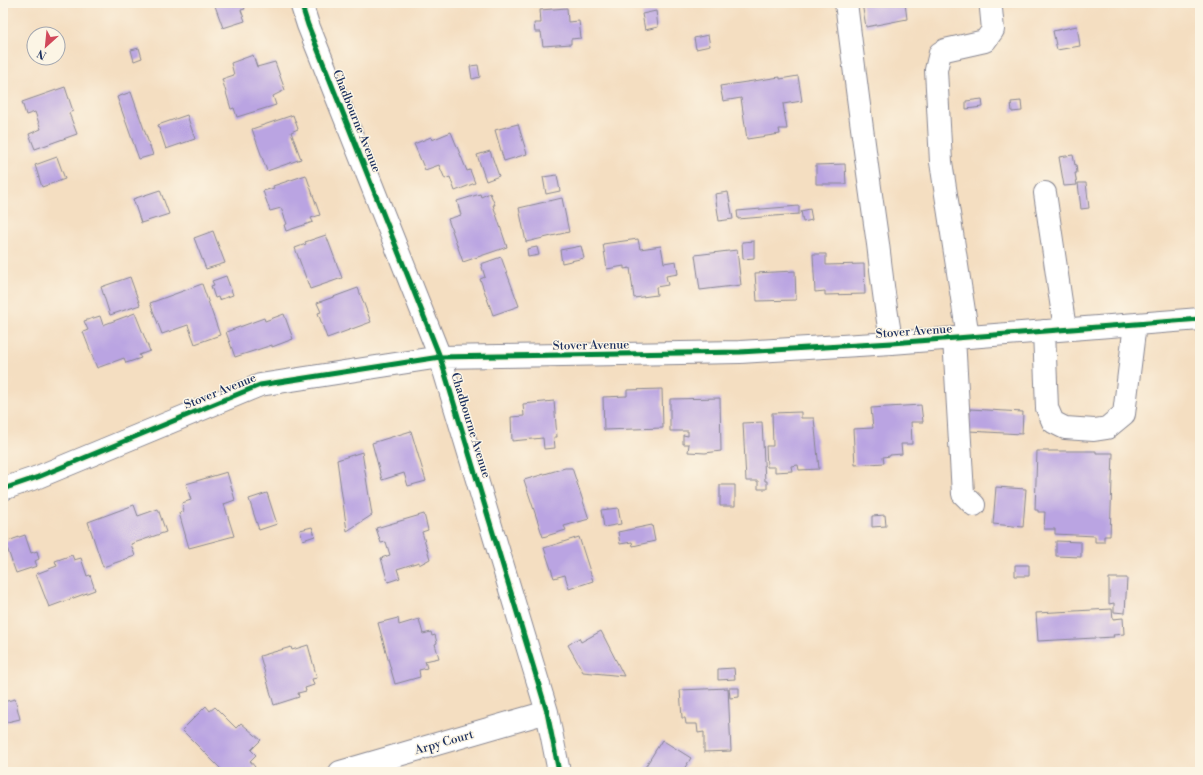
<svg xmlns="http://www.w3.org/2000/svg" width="1203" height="775" font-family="'Libre Bodoni',serif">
  <rect width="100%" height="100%" fill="#fcf5e5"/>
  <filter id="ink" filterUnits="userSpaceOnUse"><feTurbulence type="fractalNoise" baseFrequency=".025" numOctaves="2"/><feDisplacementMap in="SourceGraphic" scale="8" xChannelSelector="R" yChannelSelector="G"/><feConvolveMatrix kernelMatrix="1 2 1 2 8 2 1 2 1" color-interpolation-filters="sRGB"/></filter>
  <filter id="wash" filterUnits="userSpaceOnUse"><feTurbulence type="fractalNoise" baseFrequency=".012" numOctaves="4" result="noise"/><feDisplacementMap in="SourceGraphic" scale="16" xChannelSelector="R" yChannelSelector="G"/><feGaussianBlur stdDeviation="0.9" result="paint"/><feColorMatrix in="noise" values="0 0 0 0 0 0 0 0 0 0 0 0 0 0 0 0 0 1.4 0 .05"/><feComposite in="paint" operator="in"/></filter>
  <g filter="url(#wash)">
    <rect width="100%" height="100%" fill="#f4dec1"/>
    <g id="blocks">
      <path fill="#baa4e2" d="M214,3H250L251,5L244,7L245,9L241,10L245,21L223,28Z
        M862,3H905L907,19L866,27Z
        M567,8L568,22L579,21L581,38L571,39V44L543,46L541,32H535L534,23H541L540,10Z
        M656,11L658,27L645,30L642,14Z
        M1077,26L1080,46L1057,50L1053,31Z
        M708,35L710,46L696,49L694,38Z
        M139,48L142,58L134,61L131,50Z
        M253,55L257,67L275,62L285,90L273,96L276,105L237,117L234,108L231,109L222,79L234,75L231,63Z
        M478,65L480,77L472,79L470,66Z
        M798,76L802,101L783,104L787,129H779L780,134L747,139L741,98L723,101L720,86L780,77V79Z
        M65,87L73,111L69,113L77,134L35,149L29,134L41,129L35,112L26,115L22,102Z
        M131,92L153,155L139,159L117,97Z
        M982,99L983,107L966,109V101Z
        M1021,101L1022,111L1012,112L1011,102Z
        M187,115L195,139L166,149L158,125Z
        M293,115L298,129L291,132L301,159L267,171L252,129Z
        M518,124L527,154L504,161L495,130Z
        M451,132L467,171L470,170L475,183L455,191L450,177L445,179L439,165L425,170L414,144L431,137L432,140Z
        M490,151L499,176L486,181L477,155Z
        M1073,155L1075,165L1076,164L1077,173H1075L1077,185L1064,186L1059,157Z
        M57,157L65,179L42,187L35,165Z
        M845,164L846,184H816V165Z
        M306,175L320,215L311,218L313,222L286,231L284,225L287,224L281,208L270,211L263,191L274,188L273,186Z
        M557,175L560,191L546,194L543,177Z
        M1078,183H1086L1089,208L1081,209Z
        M160,190L169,214L141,223L133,199Z
        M728,192L733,219L719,221L715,194Z
        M490,193L495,205H493L507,247L463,262L448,219L461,215L457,201L480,194L481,197Z
        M562,198L569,232L526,242L519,208Z
        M799,206V214L738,219L737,211Z
        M810,209L812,220L803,222L801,211Z
        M213,231L225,263L206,269L194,238Z
        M326,235L342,278L310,289L295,248L306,244L305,242Z
        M638,239L640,249L661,246L664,263L676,261L678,274L666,276L668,285L656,287L657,295L634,298L630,268L624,269V266L607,269L603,244Z
        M754,241V258L743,259L742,242Z
        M581,246L584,258L562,263L560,250Z
        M537,247L539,255L528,257L527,249Z
        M737,250L741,285L700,290L695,255Z
        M813,254H826V265L864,264L865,294L825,295V291L815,292Z
        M501,257L519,306L493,315L480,279L485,277L481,264Z
        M795,271L796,300L757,301L755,273Z
        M226,276L233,295L219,300L218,297L215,298L211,286L214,285L212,281Z
        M130,277L140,305L110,315L101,287Z
        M202,284L220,335L195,344L188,325L162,334L150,303Z
        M358,288L371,322L327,338L318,313L321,312L317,303Z
        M135,313L150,351L139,355L141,358L126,363L124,358L97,368L83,332L88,330L84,321L100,316L103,325Z
        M284,314L293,339L272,347V345L235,357L226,332L264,318L265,321Z
        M662,389L663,428L604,430L603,397L627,396V390Z
        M720,398L721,451L705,453L688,452L689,444H683V435L688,436V431H670V399Z
        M554,401L557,437H554L555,448L544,449L543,438L512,441L511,417L524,416L523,404Z
        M921,405L923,422H911L912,444H901L902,454L890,455V456L883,457L884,463L855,465L853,429L873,428L871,408Z
        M970,409L1023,412L1022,434L969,431Z
        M801,412V418H814L819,469L799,470L798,465L791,466L792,471L775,472V467H767L766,446H773L772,413Z
        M762,422L765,481H767V489H758V481H746L743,423Z
        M411,431L426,481L408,486L404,473L382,480L372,443Z
        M1037,451H1096V453H1113L1110,536H1104V542H1095V536L1055,534V529H1044L1045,512H1038V510H1035Z
        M362,452L372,515L347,531L337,460Z
        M565,468H572L589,519L564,526L566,530L543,537L524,480Z
        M227,472L235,500L224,504L234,536L189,548L179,513L184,511L182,503L191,500L186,484Z
        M720,485H735V506H720Z
        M996,487L1026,489L1023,527L993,524Z
        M267,493L277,524L259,530L249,499Z
        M134,505L138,516L158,509L166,532L131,544L135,556L103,567L88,522Z
        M618,508L621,524L604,527L601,510Z
        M424,514L428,530L422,532L430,559L419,565V562L397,569L400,578L388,582L381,558L390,555L386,542L381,543L376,528Z
        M885,515L886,526L872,527V516Z
        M652,525L655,541L633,546L632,542L620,544L618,532Z
        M312,527L315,536L303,540L300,530Z
        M25,535L31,553L37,551L39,559L35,561L37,566L16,573L5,542Z
        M579,537L593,581L569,589L565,575L554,578L544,548Z
        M1056,541L1081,542V557L1056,556Z
        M72,555L74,560L81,558L87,576L90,575L95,590L49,607L36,574L57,566L55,561Z
        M1015,565H1029V576H1015Z
        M1109,578H1127L1125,613L1114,612V603L1109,604Z
        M1112,609L1113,619L1123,618L1124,634L1113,635L1114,637L1038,641L1036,613Z
        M398,618L399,625L419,619L423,634L431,632L432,636L435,635L437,643L435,644L439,658L425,661L427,668L419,670L420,677L395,684L378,623Z
        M601,631L624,676L583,672L568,645L579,638L581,642Z
        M308,645L317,678L312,679L314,685L305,688L306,691L298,693L299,697L274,705L260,656L291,647L292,650Z
        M734,668L735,679L718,680V669Z
        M728,688L731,751L704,752V732L698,733L697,724H686L685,718H682L680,690Z
        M729,688H739V697L730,698Z
        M15,699L20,719L3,723V702Z
        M206,706L210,711L215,707L236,728L241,723L261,740L251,750L256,755L250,761L255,767L250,772H224L182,730Z
        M662,740L691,758L682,772H650L644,769Z
        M717,769L734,770V772H717Z"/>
    </g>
  </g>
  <g filter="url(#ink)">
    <use href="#blocks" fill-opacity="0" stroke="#888690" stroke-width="1"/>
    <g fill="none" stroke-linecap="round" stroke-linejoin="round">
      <g stroke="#888690" stroke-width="24">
        <path id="minor" d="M301,3L308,25L440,357L547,712L559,772
          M846,3C856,83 866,163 878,244C882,277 885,310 892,343
          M1045,193L1065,329
          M1044,331L1047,408L1053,422L1065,428L1094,430L1107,428L1124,414L1135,324
          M968,337L941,162L936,70L940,53L945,50L985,41L993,30L991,9
          M954,338L963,494L974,505
          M3,489L38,477L260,385L440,357L740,352L892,343L1200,319
          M340,772L547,712"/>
      </g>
      <use href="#minor" stroke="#fff" stroke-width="22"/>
      <g stroke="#fcf5e5" stroke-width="8">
        <path id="cycleway" d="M301,3L308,25L440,357L547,712L559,772
          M3,489L38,477L260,385L440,357L740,352L892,343L1200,319"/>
      </g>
      <use href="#cycleway" stroke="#00873e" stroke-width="5"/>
    </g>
  </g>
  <g text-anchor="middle" stroke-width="3" stroke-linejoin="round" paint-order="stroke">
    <g font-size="12" fill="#1b2f5e" stroke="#fcf5e5">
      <text transform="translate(357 121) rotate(68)" y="4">Chadbourne Avenue</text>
      <text transform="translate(914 331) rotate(-4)" y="4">Stover Avenue</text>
      <text transform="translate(591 345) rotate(-1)" y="4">Stover Avenue</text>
      <text transform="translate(220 391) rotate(-22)" y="4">Stover Avenue</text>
      <text transform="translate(471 425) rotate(73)" y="4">Chadbourne Avenue</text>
      <text transform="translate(444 742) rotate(-16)" y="4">Arpy Court</text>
    </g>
  </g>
  <rect width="1203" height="775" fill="none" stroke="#fcf5e5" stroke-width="16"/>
  <g transform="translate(46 46) rotate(207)"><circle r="19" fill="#fcf5e5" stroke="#a2a6af"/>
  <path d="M0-3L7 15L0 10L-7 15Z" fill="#d1495b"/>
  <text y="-6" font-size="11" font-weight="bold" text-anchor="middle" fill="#1b2f5e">N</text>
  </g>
</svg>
